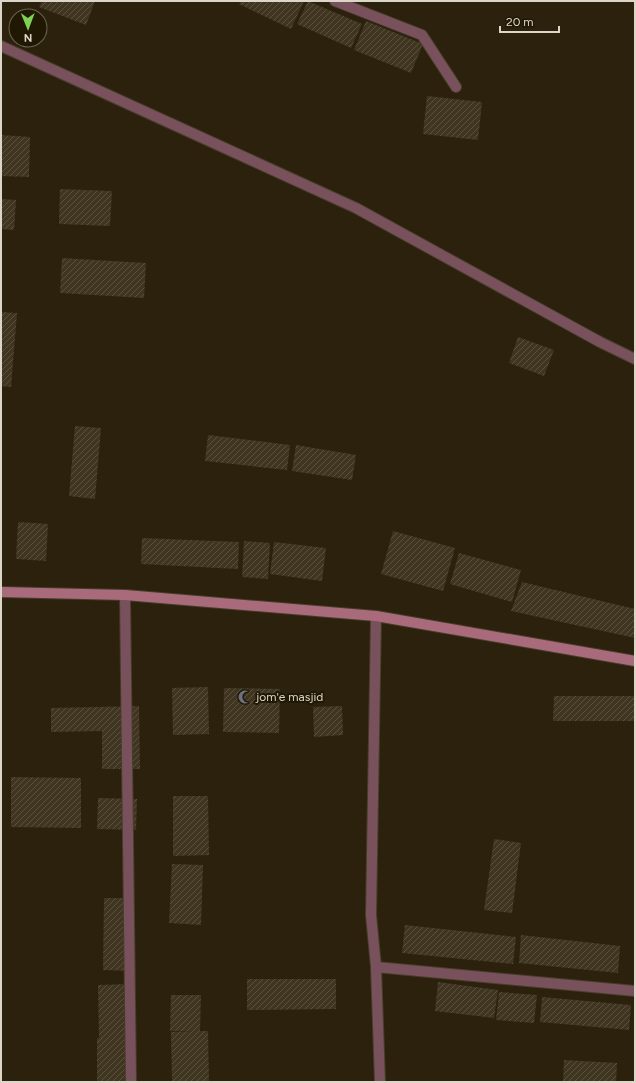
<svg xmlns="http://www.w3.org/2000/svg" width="636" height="1083" font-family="Figtree,sans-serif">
  <defs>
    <pattern id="building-hatch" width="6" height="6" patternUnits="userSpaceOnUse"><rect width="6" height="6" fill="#3f3520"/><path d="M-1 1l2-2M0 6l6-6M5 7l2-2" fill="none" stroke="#5a523f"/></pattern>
  </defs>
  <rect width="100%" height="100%" fill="#2b210c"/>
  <path fill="url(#building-hatch)" d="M42,1H95L86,25L39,7Z
    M241,1H304L291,29L239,4Z
    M308,1L362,24L351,48L297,24Z
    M366,21L423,44L411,73L354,50Z
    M427,96L482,102L478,140L423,134Z
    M1,135L30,137L29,177L1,176Z
    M60,189L112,191L110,226L59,224Z
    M1,199L16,200L14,230L1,229Z
    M62,258L146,263L144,298L60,293Z
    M1,312L17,313L11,387L1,386Z
    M518,337L554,350L544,376L509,363Z
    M75,426L101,428L95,499L69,496Z
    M208,435L290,445L287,470L205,461Z
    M296,445L356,455L352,480L292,471Z
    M18,522L48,524L46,561L16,559Z
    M393,531L455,548L443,591L381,574Z
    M142,538L239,542L238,569L141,564Z
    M244,541L270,543L268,579L242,577Z
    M274,542L326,548L322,581L270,574Z
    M459,553L521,570L512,602L450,584Z
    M522,582L635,609V638L511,611Z
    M208,687L209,734L173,735L172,688Z
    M224,688L280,689L279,733L223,732Z
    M554,696H635V721H553Z
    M139,706L140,769H102V731L51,732V708Z
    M342,706L343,735L314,737L313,707Z
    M11,777L81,778V828L11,827Z
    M173,796H208L209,855L173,856Z
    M98,798L137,799L136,830L97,829Z
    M494,839L521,843L512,913L484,910Z
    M172,864L203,865L201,925L169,923Z
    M104,898H133L132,971L103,970Z
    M405,925L516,937L513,964L402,953Z
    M521,935L620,946L618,973L519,963Z
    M247,979H336V1009L247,1010Z
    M438,982L498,990L494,1018L435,1011Z
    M130,984L129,1082H97V1038H99L98,985Z
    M499,992L537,995L534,1023L496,1020Z
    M171,995H201L200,1031H208L209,1082H172L171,1032L196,1031H170Z
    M542,997L631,1005L629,1030L540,1022Z
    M564,1060L617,1063L616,1082H563Z"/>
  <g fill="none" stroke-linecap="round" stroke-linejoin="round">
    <g stroke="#473e2a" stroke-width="12">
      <path id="street" d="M335,1L422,35L456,87
        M1,46L356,208L600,342L635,359
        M125,595L131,1082
        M376,616L371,915L376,967L380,1082
        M376,967L635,991"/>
    </g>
    <g stroke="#473e2a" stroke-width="12">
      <path id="secondary" d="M1,592L125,595L376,616L635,661"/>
    </g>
    <use href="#street" stroke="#79515c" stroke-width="10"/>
    <use href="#secondary" stroke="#a96b7c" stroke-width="10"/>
  </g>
  <defs>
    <g id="mosque-bare" transform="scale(1.08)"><path d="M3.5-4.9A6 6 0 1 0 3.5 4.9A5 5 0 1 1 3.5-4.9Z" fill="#6b7280" stroke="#211804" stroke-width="2.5" paint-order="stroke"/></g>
  </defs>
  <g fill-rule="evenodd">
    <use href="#mosque-bare" x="245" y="697"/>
  </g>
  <g text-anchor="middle" stroke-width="4" stroke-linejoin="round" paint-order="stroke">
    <g font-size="12" fill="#dcd6c9" stroke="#211804" text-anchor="start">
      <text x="256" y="701">jom'e masjid</text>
    </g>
  </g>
  <rect width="636" height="1083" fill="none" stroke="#dcd6c9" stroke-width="4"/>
  <g transform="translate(28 28) rotate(179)"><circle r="19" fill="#211804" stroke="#6c6453"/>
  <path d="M0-3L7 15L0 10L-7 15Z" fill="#7dd154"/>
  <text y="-6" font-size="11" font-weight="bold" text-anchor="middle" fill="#dcd6c9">N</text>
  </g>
  <path d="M500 26v6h59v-6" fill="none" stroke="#dcd6c9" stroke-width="2"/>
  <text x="506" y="26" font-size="12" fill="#dcd6c9" stroke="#211804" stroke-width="3" paint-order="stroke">20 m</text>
</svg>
